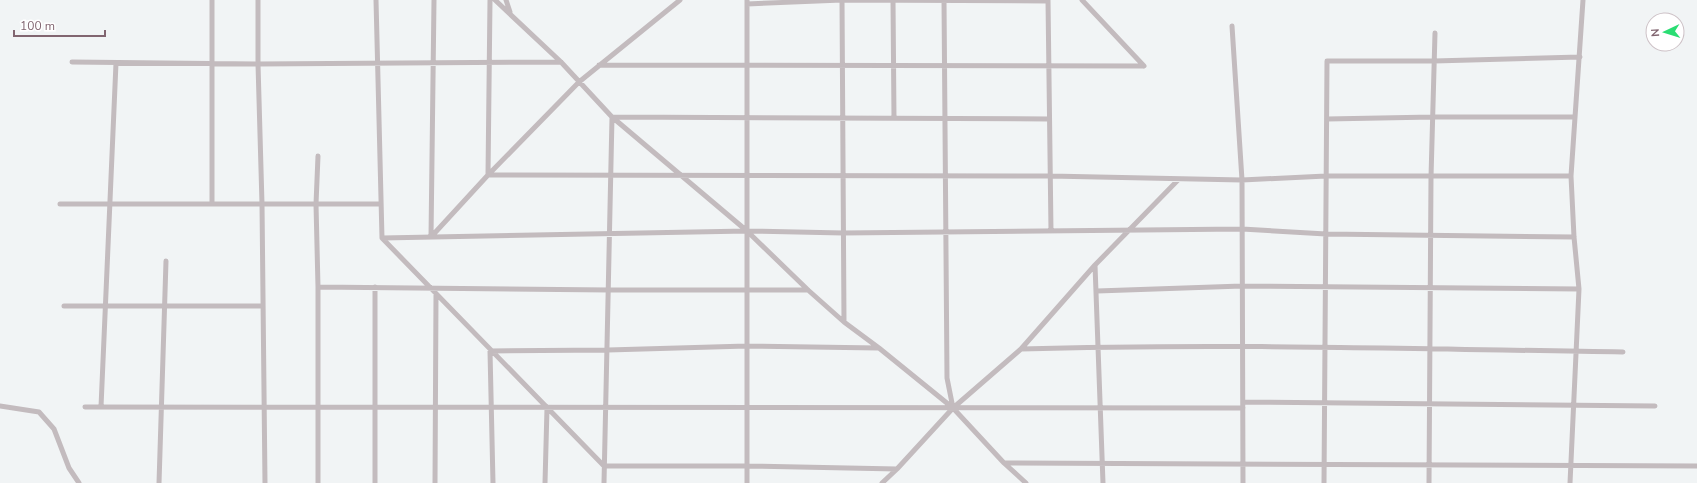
<svg xmlns="http://www.w3.org/2000/svg" width="1697" height="483" font-family="'Nunito Sans',sans-serif">
  <rect width="100%" height="100%" fill="#f1f4f5"/>
  <g fill="none" stroke-linecap="round" stroke-linejoin="round">
    <path stroke="#c3bbbe" stroke-width="5" d="M212,0V204
      M258,0V64L262,204L265,483
      M376,0L382,238L604,466H747L897,469
      M490,0L488,175L1050,176L1242,180L1326,176H1571
      M495,0L561,62L612,117L747,231L808,290L844,322L879,348L953,408L1004,463L1026,483
      M506,0L510,12
      M747,0V483
      M842,0L844,322
      M893,0L894,118
      M1048,0L1051,231
      M1082,0L1144,66
      M747,4L842,0L1048,1
      M1232,26L1242,180L1243,483
      M72,62L258,64L561,62
      M599,65L1144,66
      M1327,119L1433,117H1574
      M318,156L316,204L318,287V483
      M60,204H381
      M431,237L488,175L579,82L680,0
      M431,237L434,0
      M382,238L747,231L843,233L1242,229L1326,234L1574,237
      M1095,265L1103,483
      M318,287L609,290H808
      M375,287V483
      M1097,291L1242,286L1579,289
      M64,306H263
      M1021,349C1222,343 1422,349 1623,352
      M1243,402L1655,406
      M0,406L39,412L54,429L69,468L79,483
      M85,407L1243,408
      M101,407L116,63
      M953,408L1021,349L1095,265L1179,179
      M1004,463L1697,466
      M159,483L166,261
      M435,483L436,295
      M493,483L490,351L608,350L747,346L878,348
      M545,483L547,408
      M604,483L612,117L1049,119
      M882,483L897,469L953,408L947,378L944,0
      M1324,483L1327,61H1434L1580,57
      M1429,483L1431,177L1435,33
      M1570,483L1579,289L1574,237L1571,176L1583,0"/>
  </g>
  <g transform="translate(1665 32) rotate(266)"><circle r="19" fill="#ffffff" stroke="#cdc1c6"/>
  <path d="M0-3L7 15L0 10L-7 15Z" fill="#2add73"/>
  <text y="-6" font-size="11" font-weight="bold" text-anchor="middle" fill="#816570">N</text>
  </g>
  <path d="M14 30v6h91v-6" fill="none" stroke="#816570" stroke-width="2"/>
  <text x="20" y="30" font-size="12" fill="#816570" stroke="#ffffff" stroke-width="3" paint-order="stroke">100 m</text>
</svg>
